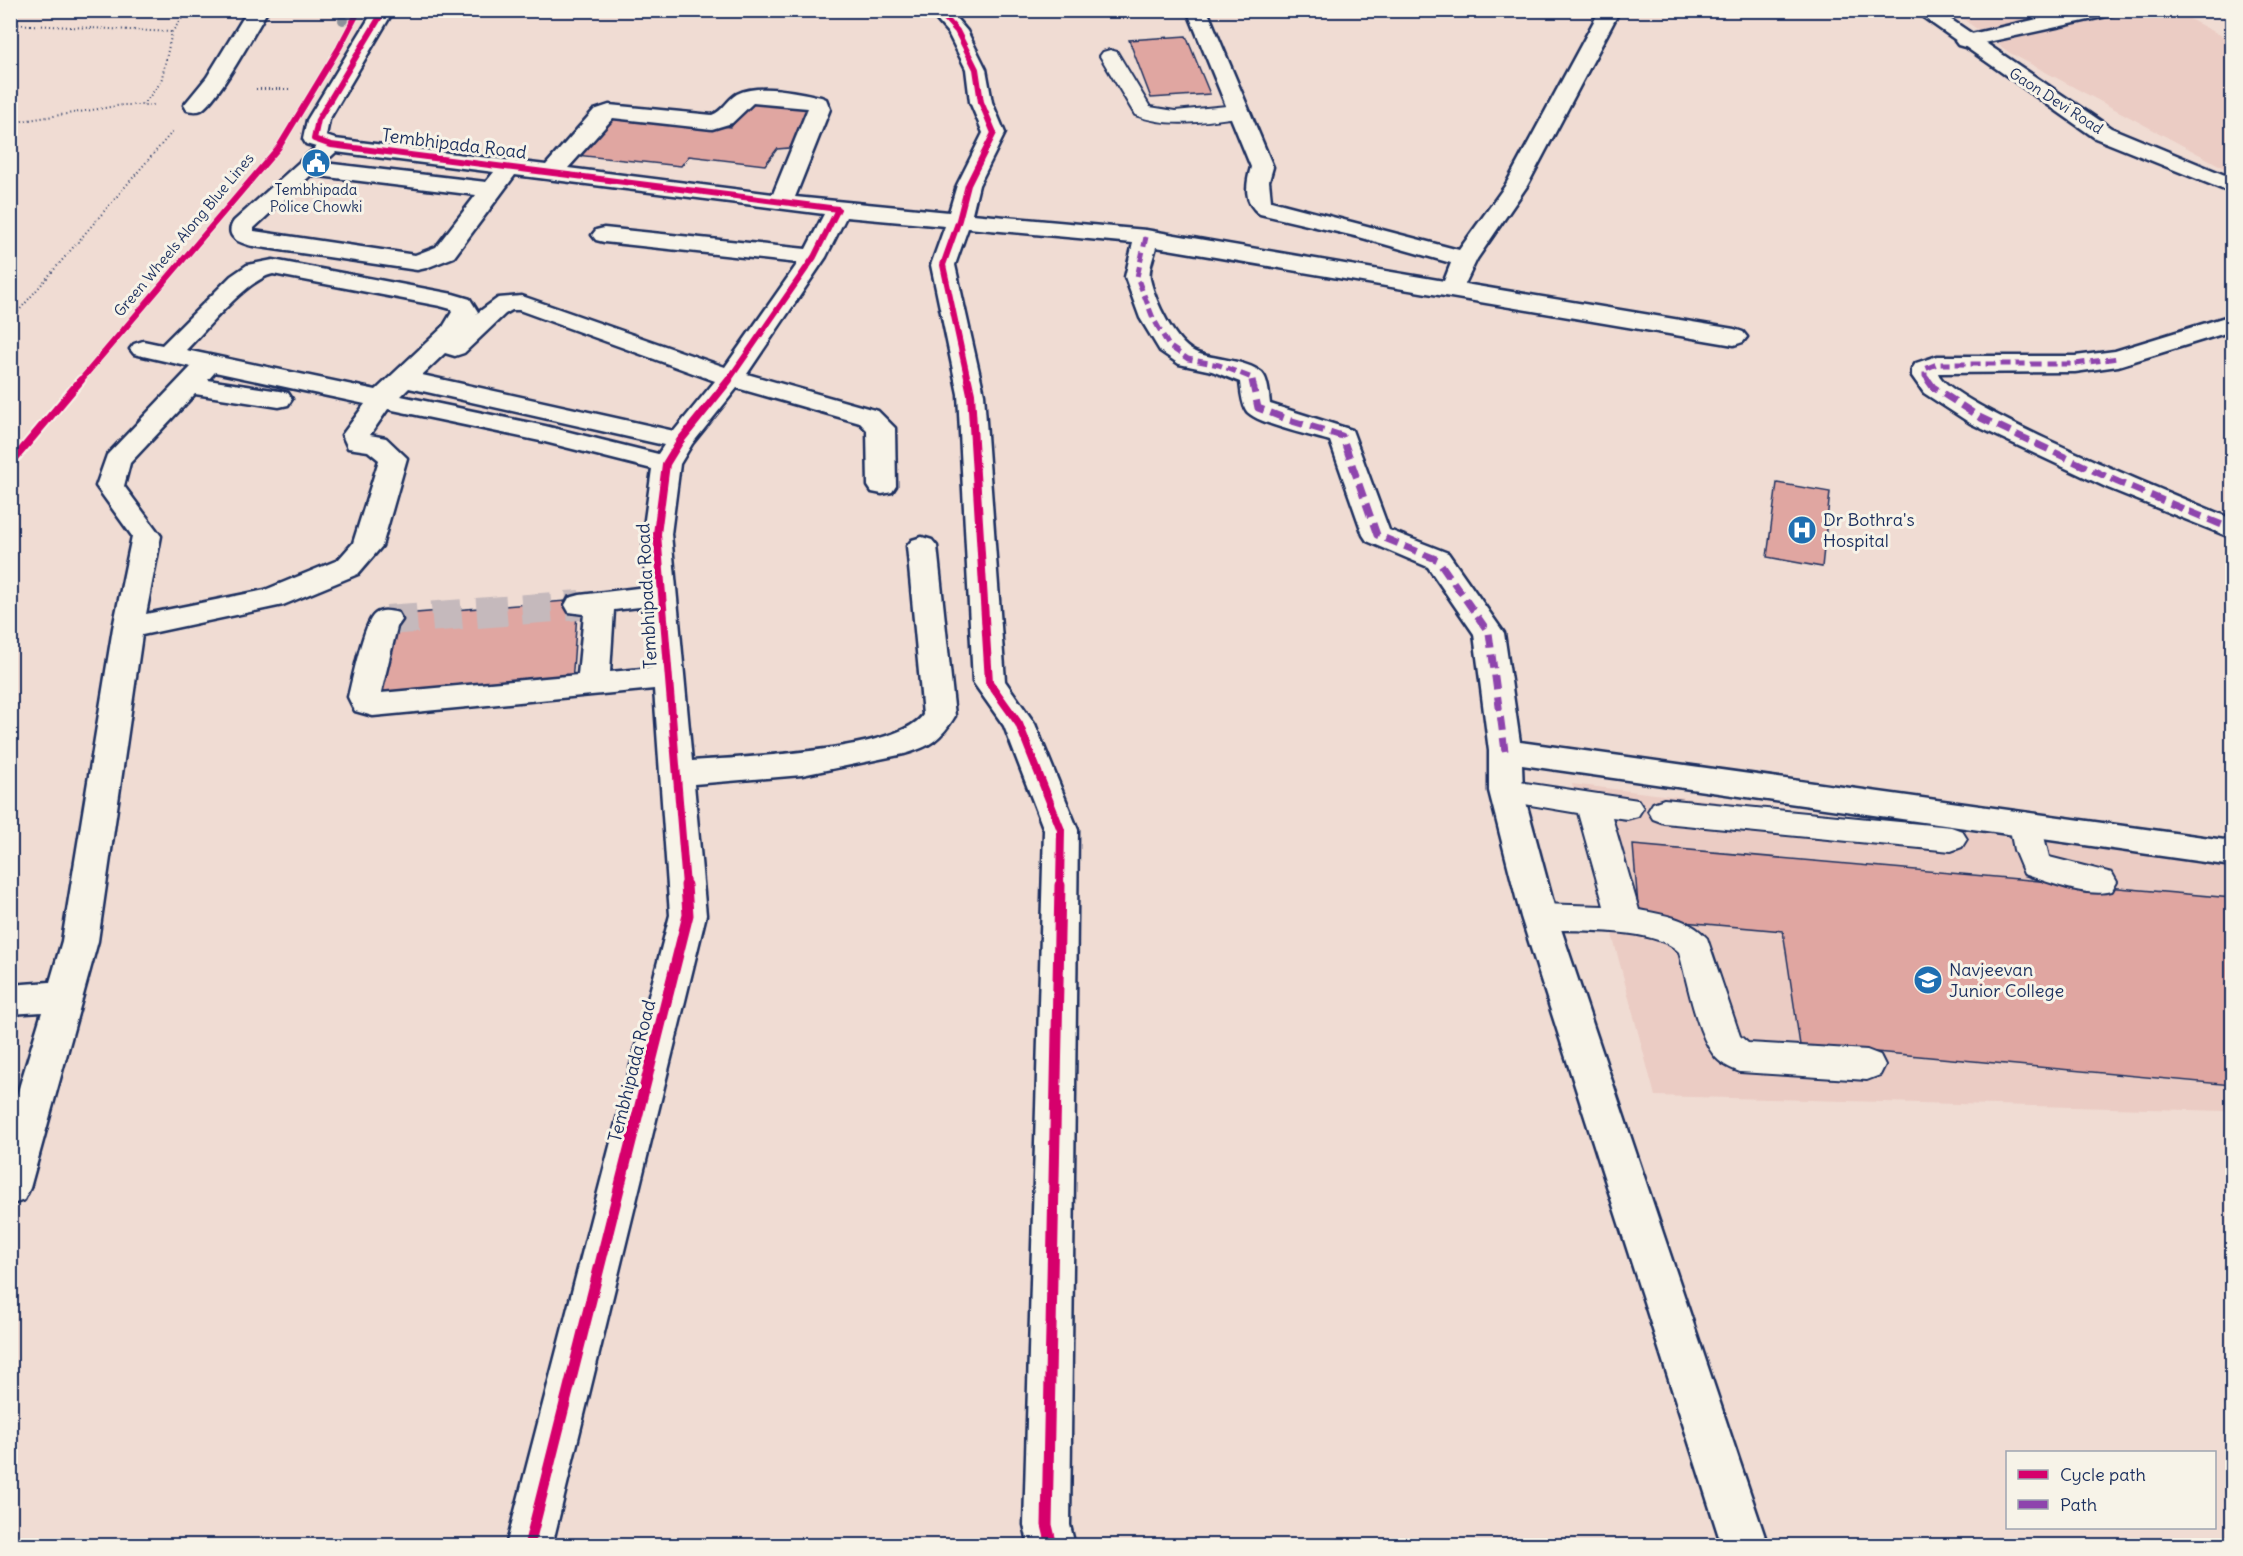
<svg xmlns="http://www.w3.org/2000/svg" width="2243" height="1556" font-family="Delius,sans-serif">
  <rect width="100%" height="100%" fill="#f0dcd3"/>
  <filter id="ink" filterUnits="userSpaceOnUse"><feTurbulence type="fractalNoise" baseFrequency=".0167" numOctaves="2"/><feDisplacementMap in="SourceGraphic" scale="12" xChannelSelector="R" yChannelSelector="G"/><feConvolveMatrix kernelMatrix="1 2 1 2 8 2 1 2 1" color-interpolation-filters="sRGB"/></filter>
  <g filter="url(#ink)">
    <path fill="#ebccc4" d="M1952,11H2174L2232,41V172L2010,53Z
      M1572,784L2232,864V1126L2225,1111L1655,1096Z"/>
    <path fill="#e0a6a1" stroke="#1b2f5e" stroke-width="1.5" d="M1186,36L1210,94L1151,98L1129,40Z
      M751,100L813,106L800,124L809,133L801,147L777,149L765,165L689,156L681,166L575,155L609,115L731,127Z
      M1777,483L1830,492L1822,567L1767,557Z
      M578,600L572,683L375,698L391,615Z
      M1633,845L2232,898V1085L1800,1045L1783,931L1639,918Z"/>
    <g fill="none" stroke-linecap="round" stroke-linejoin="round">
      <path stroke="#c5b9bc" stroke-width="30" stroke-dasharray="30 15" stroke-linecap="butt" d="M387,620L580,605"/>
      <g stroke="#1b2f5e" stroke-width="4">
        <path id="lane" d="M1110,50L1117,52L1150,107L1175,111L1237,105L1244,107L1247,111L1244,115L1237,117C1202,122 1168,128 1135,115L1100,56L1103,52Z
          M1506,780L1638,800L1643,808L1638,816L1627,819L1612,817L1639,910C1665,915 1689,918 1707,938L1740,1036L1748,1043L1867,1050L1880,1055L1885,1065L1880,1075L1867,1080L1740,1072C1730,1068 1720,1064 1713,1054C1696,1031 1687,981 1679,952C1656,927 1573,931 1539,930L1527,926L1522,917L1527,908L1539,904L1604,906L1578,813L1495,799L1490,791L1495,783Z
          M1664,799L1951,827L1962,831L1967,839L1962,847L1951,851L1664,823L1653,819L1648,811L1653,803Z
          M2025,812L2036,816L2041,824L2049,857L2112,873L2117,882L2112,891C2088,898 2048,882 2024,874L2014,850L2009,824L2014,816Z"/>
      </g>
      <g stroke="#1b2f5e" stroke-width="5">
        <path id="street" d="M248,10H268C256,30 218,101 201,110C197,112 192,111 187,110L184,105L207,77Z
          M374,10H394L329,120L326,136L335,139L546,165L594,110L609,105L712,115C723,111 727,100 737,94C759,83 797,92 821,97L826,99L830,109L795,197L949,212L957,185L983,133L970,102L966,69L948,33L928,10H949L967,31L986,69L992,102L1005,133L979,185L972,214L1146,230L1444,281L1451,263L1359,237L1260,214C1243,203 1246,184 1251,167L1187,10H1207L1273,167L1269,181L1271,201L1459,250L1505,186L1600,10H1620L1527,186L1477,259L1465,284L1734,329L1743,332L1747,337L1743,342L1734,345L1156,247C1154,256 1148,270 1150,279C1155,301 1174,342 1195,352C1212,360 1246,359 1262,373C1268,379 1269,395 1270,404L1352,430L1389,530L1448,553L1504,633L1520,742L2232,841V866L1522,765L1523,791L1557,917L1768,1546H1722L1521,917L1489,791V751L1474,634L1428,567L1367,541L1363,535L1330,441C1314,436 1253,423 1246,410C1242,403 1241,391 1240,382L1212,371L1179,364L1160,351L1140,318L1125,277L1133,243L968,228L955,265L984,394L1005,681L1035,724L1078,830L1070,1525L1075,1546H1029L1024,1525L1044,830L1004,726L973,682L958,394L931,265L945,226L846,217L826,257L747,374L878,411L895,428L896,486L892,492L882,494L872,492L868,486L867,430L860,423L737,388L692,444L680,464L671,534L692,761C739,757 897,752 923,715L907,546L912,540L922,537L932,540L937,546L955,716C941,739 930,747 904,754L802,775L694,784L706,915L552,1546H506L670,915L654,689L373,716L355,711L348,697C352,682 364,621 375,614C382,609 390,611 398,613L402,620L397,627L381,693L578,675L584,614L569,612L565,605L569,598L580,595L646,587L643,534L652,469L545,442L388,409L370,435L386,438L407,458L382,546L358,574L283,605L142,635L98,941L30,1188L24,1200L10,1205V1118L42,1012L10,1014V985L50,982L62,941L113,628L132,536L96,486L107,455L191,367L134,354L130,349L134,344L143,341L162,345L231,276L247,265L273,260L453,294L470,299L478,312L476,314L498,298L522,296L725,367L798,263L604,242L596,240L592,235L596,230L604,228L806,249L824,214L515,175L454,257L426,268L417,270L253,246C240,243 223,237 234,221L316,147L306,144L303,139L307,120ZM753,103L808,108L773,194L568,168L613,118L712,129L732,123ZM336,152L494,172L486,182L324,163ZM311,175L476,195L436,247L415,255L254,231V228ZM273,274L440,306L451,309L452,312L443,327L376,390L186,350C206,330 247,279 273,274ZM512,310H519L715,381L674,431L422,375L445,353L455,356L464,353L505,314ZM215,372L365,404L342,435L348,448L368,451L379,460L353,543L338,560L265,590L146,614L161,536L124,486L130,463L195,394L279,407L288,405L292,399L288,393L279,391L208,380ZM409,388L418,390L664,445L658,454L545,426L401,396ZM648,606L652,668L610,672L614,610Z
          M2077,10H2117L2114,14L2107,16L1965,47L1958,45L1955,41L1958,37Z
          M2232,315V331L2118,366L2075,372L1938,373C1947,405 2190,501 2232,519V538L2108,488L1970,423L1924,393L1912,376V369L1916,363L1937,356H2075L2115,351Z"/>
      </g>
      <g stroke="#1b2f5e" stroke-width="5">
        <path id="secondary" d="M1913,10H1937L2111,128L2232,178V193L2095,138Z"/>
      </g>
      <path stroke="#1b2f5e" stroke-width="2" stroke-dasharray="1 3" stroke-linecap="butt" d="M10,24L172,32
        M256,89H290
        M143,105L161,82L172,32L188,10
        M10,123L123,105H155
        M10,321L173,131"/>
      <use href="#lane" fill="#f7f3e8" fill-rule="evenodd"/>
      <use href="#street" fill="#f7f3e8" fill-rule="evenodd"/>
      <use href="#secondary" fill="#f7f3e8" fill-rule="evenodd"/>
      <path stroke="#8e44ad" stroke-width="5" stroke-dasharray="10 5" stroke-linecap="butt" d="M1146,237L1137,277L1153,318L1169,346L1188,359L1219,365L1252,378L1253,381
        M1929,381L1925,376V369L1937,364H2075L2118,358"/>
      <path stroke="#8e44ad" stroke-width="7" stroke-dasharray="14 7" stroke-linecap="butt" d="M1252,380L1258,408L1289,420L1342,436L1377,535L1438,560L1489,633L1505,751
        M1928,380L1933,387L1979,417L2118,482L2232,529"/>
      <g stroke="#f7f3e8" stroke-width="8">
        <path id="cycleway-far2" d="M384,10L318,120L314,139L331,145L838,209L814,257L728,381
          M938,10L957,31L976,69L981,102L994,133L968,185L959,220L943,265L968,381
          M80,381L279,147L339,48L359,10"/>
      </g>
      <g stroke="#f7f3e8" stroke-width="12">
        <path id="cycleway-far1" d="M968,380L971,394L989,682L1019,724L1061,830L1060,886
          M10,464L81,380
          M686,886L657,534L666,464L680,441L729,380"/>
      </g>
      <g stroke="#f7f3e8" stroke-width="15">
        <path id="cycleway" d="M529,1546L688,915L686,885
          M1052,1546L1047,1525L1060,885"/>
      </g>
      <use href="#cycleway-far2" stroke="#d6006c" stroke-width="6"/>
      <use href="#cycleway-far1" stroke="#d6006c" stroke-width="8"/>
      <use href="#cycleway" stroke="#d6006c" stroke-width="11"/>
    </g>
    <circle fill="#8d919a" cx="343" cy="20" r="5"/>
  </g>
  <defs>
    <g id="civic-disc" transform="scale(1.5)"><circle r="9.5" fill="#1f6fb2" stroke="#f7f3e8"/><path d="M-.6-6.5H3V-4.5H.6V-3L4-1V1h2V6H-6V1h2V-1L-.6-3ZM-1.2 2.5V6h2.4V2.5Z" fill="#fff"/></g>
    <g id="hospital-disc" transform="scale(1.5)"><circle r="9.5" fill="#1f6fb2" stroke="#f7f3e8"/><path d="M-5-5h3v3.5h4V-5h3V5h-3V1.5h-4V5h-3Z" fill="#fff"/></g>
    <g id="university-disc" transform="scale(1.5)"><circle r="9.5" fill="#1f6fb2" stroke="#f7f3e8"/><path d="M0-5L7-2L0 1L-7-2ZM-4 1L0 2.5L4 1V4Q0 6-4 4Z" fill="#fff"/></g>
  </defs>
  <g fill-rule="evenodd">
    <use href="#civic-disc" x="316" y="163"/>
    <use href="#hospital-disc" x="1802" y="530"/>
    <use href="#university-disc" x="1928" y="980"/>
  </g>
  <g text-anchor="middle" stroke-width="6" stroke-linejoin="round" paint-order="stroke">
    <g font-size="15" fill="#1b2f5e" stroke="#f7f3e8">
      <text transform="translate(2056 101) rotate(33)" y="5">Gaon Devi Road</text>
      <text transform="translate(184 235) rotate(-50)" y="5">Green Wheels Along Blue Lines</text>
    </g>
    <g font-size="15" fill="#1b2f5e" stroke="#f7f3e8">
      <text x="316" y="195">Tembhipada<tspan x="316" dy="17">Police Chowki</tspan></text>
    </g>
    <g font-size="18" fill="#1b2f5e" stroke="#f7f3e8">
      <text transform="translate(454 144) rotate(7)" y="6">Tembhipada Road</text>
      <text transform="translate(647 596) rotate(-93)" y="6">Tembhipada Road</text>
      <text transform="translate(632 1071) rotate(-76)" y="6">Tembhipada Road</text>
    </g>
    <g font-size="18" fill="#1b2f5e" stroke="#f7f3e8" text-anchor="start">
      <text x="1823" y="526">Dr Bothra's<tspan x="1823" dy="21">Hospital</tspan></text>
      <text x="1949" y="976">Navjeevan<tspan x="1949" dy="21">Junior College</tspan></text>
    </g>
  </g>
  <rect width="2243" height="1556" fill="none" stroke="#f7f3e8" stroke-width="36"/>
  <rect x="18" y="18" width="2207" height="1520" fill="none" stroke="#1b2f5e" stroke-width="2" filter="url(#ink)"/>
  <rect x="2006" y="1451" width="210" height="78" fill="#f7f3e8" stroke="#9fa5b1" stroke-width="1.5"/>
  <rect x="2018" y="1470" width="30" height="9" fill="#d6006c" stroke="#9fa5b1" stroke-width="1.5"/>
  <text x="2060" y="1481" font-size="18" fill="#1b2f5e">Cycle path</text>
  <rect x="2018" y="1500" width="30" height="9" fill="#8e44ad" stroke="#9fa5b1" stroke-width="1.5"/>
  <text x="2060" y="1511" font-size="18" fill="#1b2f5e">Path</text>
</svg>
